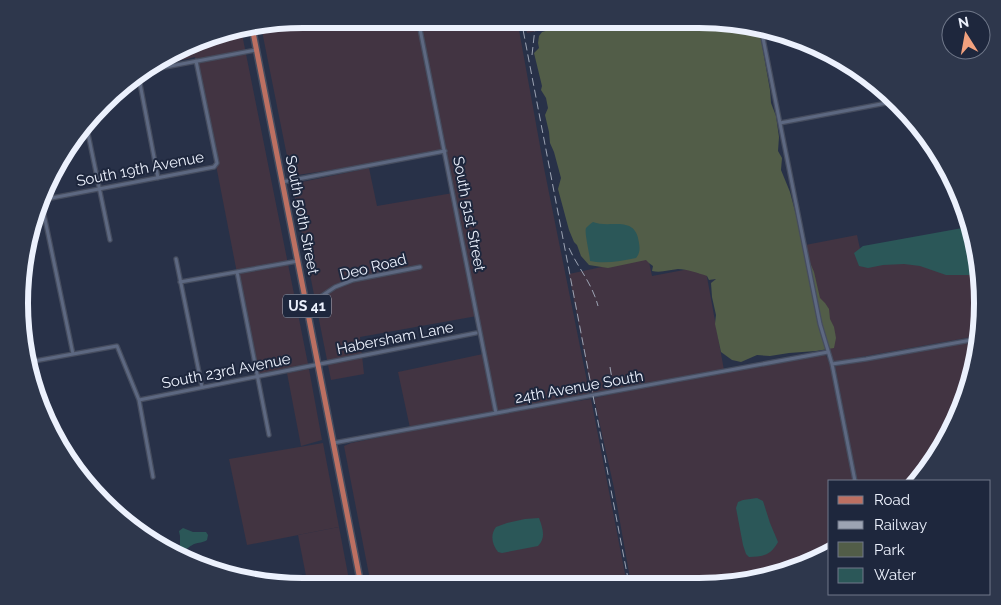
<svg xmlns="http://www.w3.org/2000/svg" width="1001" height="605" font-family="Raleway,sans-serif">
  <rect width="100%" height="100%" fill="#283148"/>
  <path fill="#423441" d="M309,369L322,440L301,446L287,373Z
    M323,443L339,527L247,545L229,459Z"/>
  <path fill="#423442" d="M303,19H417L443,150L378,163L291,176L261,26Z
    M419,19H517L544,168L590,396L497,411L477,316L360,337L364,374L331,380L292,184L369,168L377,206L453,193Z
    M525,19H599L527,33Z
    M241,29L308,364L257,376L195,57L178,61L176,53L212,34Z
    M857,235L862,258L977,247V336L833,362L825,346L795,247Z
    M648,257L652,276L705,266L724,370L592,395L569,274Z
    M977,340V358L934,460L916,481H857L835,366Z
    M483,354L494,412L410,428L398,372Z
    M825,354L830,363L854,481H830V552L735,584H631L614,488L594,398L641,388Z
    M591,399L627,584L371,585L344,446L351,443L497,413Z
    M339,527L350,585L308,586L298,535Z"/>
  <path fill="#525d48" d="M608,19H717L759,28L770,90L771,103L776,116L779,137L778,151L782,158L781,170L790,192L806,253L814,272L820,298L825,303L829,309L830,319L834,327L836,338L834,348L816,351L789,353L770,356L757,355L741,362L732,360L721,352L715,324L716,315L712,297L711,283L716,279L709,280L707,276C698,273 687,269 678,269C669,270 661,273 652,271L653,266L649,263L646,260L608,268L589,265L581,256L577,245L574,242L569,230L558,189L561,178L554,152L550,143L549,132L545,115L548,108L546,98L541,90L542,86L534,53L539,48L538,43L539,36L542,32L556,28L594,24Z"/>
  <path fill="#2b5758" d="M593,222C609,229 636,214 639,243C640,249 640,253 636,258C622,261 604,264 590,261C590,255 584,232 586,228C588,226 590,224 593,222Z
    M968,227L977,247V275H946L920,266L904,264L883,265L868,268L859,266L854,253L863,246Z
    M757,498L763,501L770,523L778,542C770,556 764,556 749,557L746,554L743,545L736,508L738,502L743,500Z
    M539,518C543,529 546,538 538,546L502,553L498,552C492,544 490,535 496,527L507,523L525,519Z
    M183,528L193,532H206L208,535L207,540C203,543 199,542 194,544C188,547 184,552 178,555L171,551L180,546V536L179,531Z"/>
  <g fill="none" stroke-linecap="round" stroke-linejoin="round">
    <g stroke="#464d5f" stroke-width="5.5">
      <path id="street" d="M418,19L496,413
        M761,28L820,324L832,364L855,481
        M139,72L256,50
        M138,73L158,178
        M780,123L892,102
        M86,124L110,240
        M282,182L445,151
        M176,259L202,387
        M237,272L269,435
        M180,282L298,261
        M307,306L335,287L353,280L420,267
        M73,354L41,200L214,167L217,163L196,61
        M29,362L117,346L139,400L153,477
        M832,364L866,359L977,339
        M139,400L476,333
        M333,443L828,352"/>
    </g>
    <g stroke="#464d5f" stroke-width="8">
      <path id="primary" d="M252,27L361,585"/>
    </g>
    <use href="#street" stroke="#5d6881" stroke-width="3"/>
    <use href="#primary" stroke="#bc7062" stroke-width="5"/>
    <path stroke="#9ca3b3" stroke-width="1" stroke-dasharray="8 4" stroke-linecap="butt" d="M521,19L629,584
      M532,55L536,19
      M569,248C578,268 592,283 598,306
      M610,367L612,379"/>
  </g>
  <g text-anchor="middle" stroke-width="4" stroke-linejoin="round" paint-order="stroke">
    <rect fill="#1e273d" stroke="#aeb4c3" stroke-width="1" x="283" y="294.5" width="48" height="23" rx="4"/>
    <g font-size="14" font-weight="bold" fill="#ecf1fd">
      <text x="307" y="311">US 41</text>
    </g>
    <g font-size="15" fill="#ecf1fd" stroke="#1e273d">
      <text transform="translate(140 169) rotate(-11)" y="5">South 19th Avenue</text>
      <text transform="translate(469 214) rotate(79)" y="5">South 51st Street</text>
      <text transform="translate(302 215) rotate(79)" y="5">South 50th Street</text>
      <text transform="translate(373 267) rotate(-14)" y="5">Deo Road</text>
      <text transform="translate(395 338) rotate(-11)" y="5">Habersham Lane</text>
      <text transform="translate(226 371) rotate(-11)" y="5">South 23rd Avenue</text>
      <text transform="translate(579 387) rotate(-10)" y="5">24th Avenue South</text>
    </g>
  </g>
  <path d="M0 0H1001V605H0ZM303 28H699A275 275 0 0 1 974 303V303A275 275 0 0 1 699 578H303A275 275 0 0 1 28 303V303A275 275 0 0 1 303 28Z" fill="#2e374c" fill-rule="evenodd"/>
  <path fill="none" stroke="#ecf1fd" stroke-width="6" d="M303 28H699A275 275 0 0 1 974 303V303A275 275 0 0 1 699 578H303A275 275 0 0 1 28 303V303A275 275 0 0 1 303 28Z"/>
  <rect x="828" y="480" width="162" height="115" fill="#1e273d" stroke="#70788a"/>
  <rect x="838" y="496" width="25" height="8" fill="#bc7062" stroke="#70788a"/>
  <text x="874" y="505" font-size="15" fill="#ecf1fd">Road</text>
  <rect x="838" y="521" width="25" height="8" fill="#9ca3b3" stroke="#70788a"/>
  <text x="874" y="530" font-size="15" fill="#ecf1fd">Railway</text>
  <rect x="838" y="542" width="25" height="15" fill="#525d48" stroke="#70788a"/>
  <text x="874" y="555" font-size="15" fill="#ecf1fd">Park</text>
  <rect x="838" y="568" width="25" height="15" fill="#2b5758" stroke="#70788a"/>
  <text x="874" y="580" font-size="15" fill="#ecf1fd">Water</text>
  <g transform="translate(966 35) rotate(349)"><circle r="24" fill="#1e273d" stroke="#70788a"/>
  <path d="M0-4L9 19L0 12L-9 19Z" fill="#f2a17e"/>
  <text y="-8" font-size="14" font-weight="bold" text-anchor="middle" fill="#ecf1fd">N</text>
  </g>
</svg>
